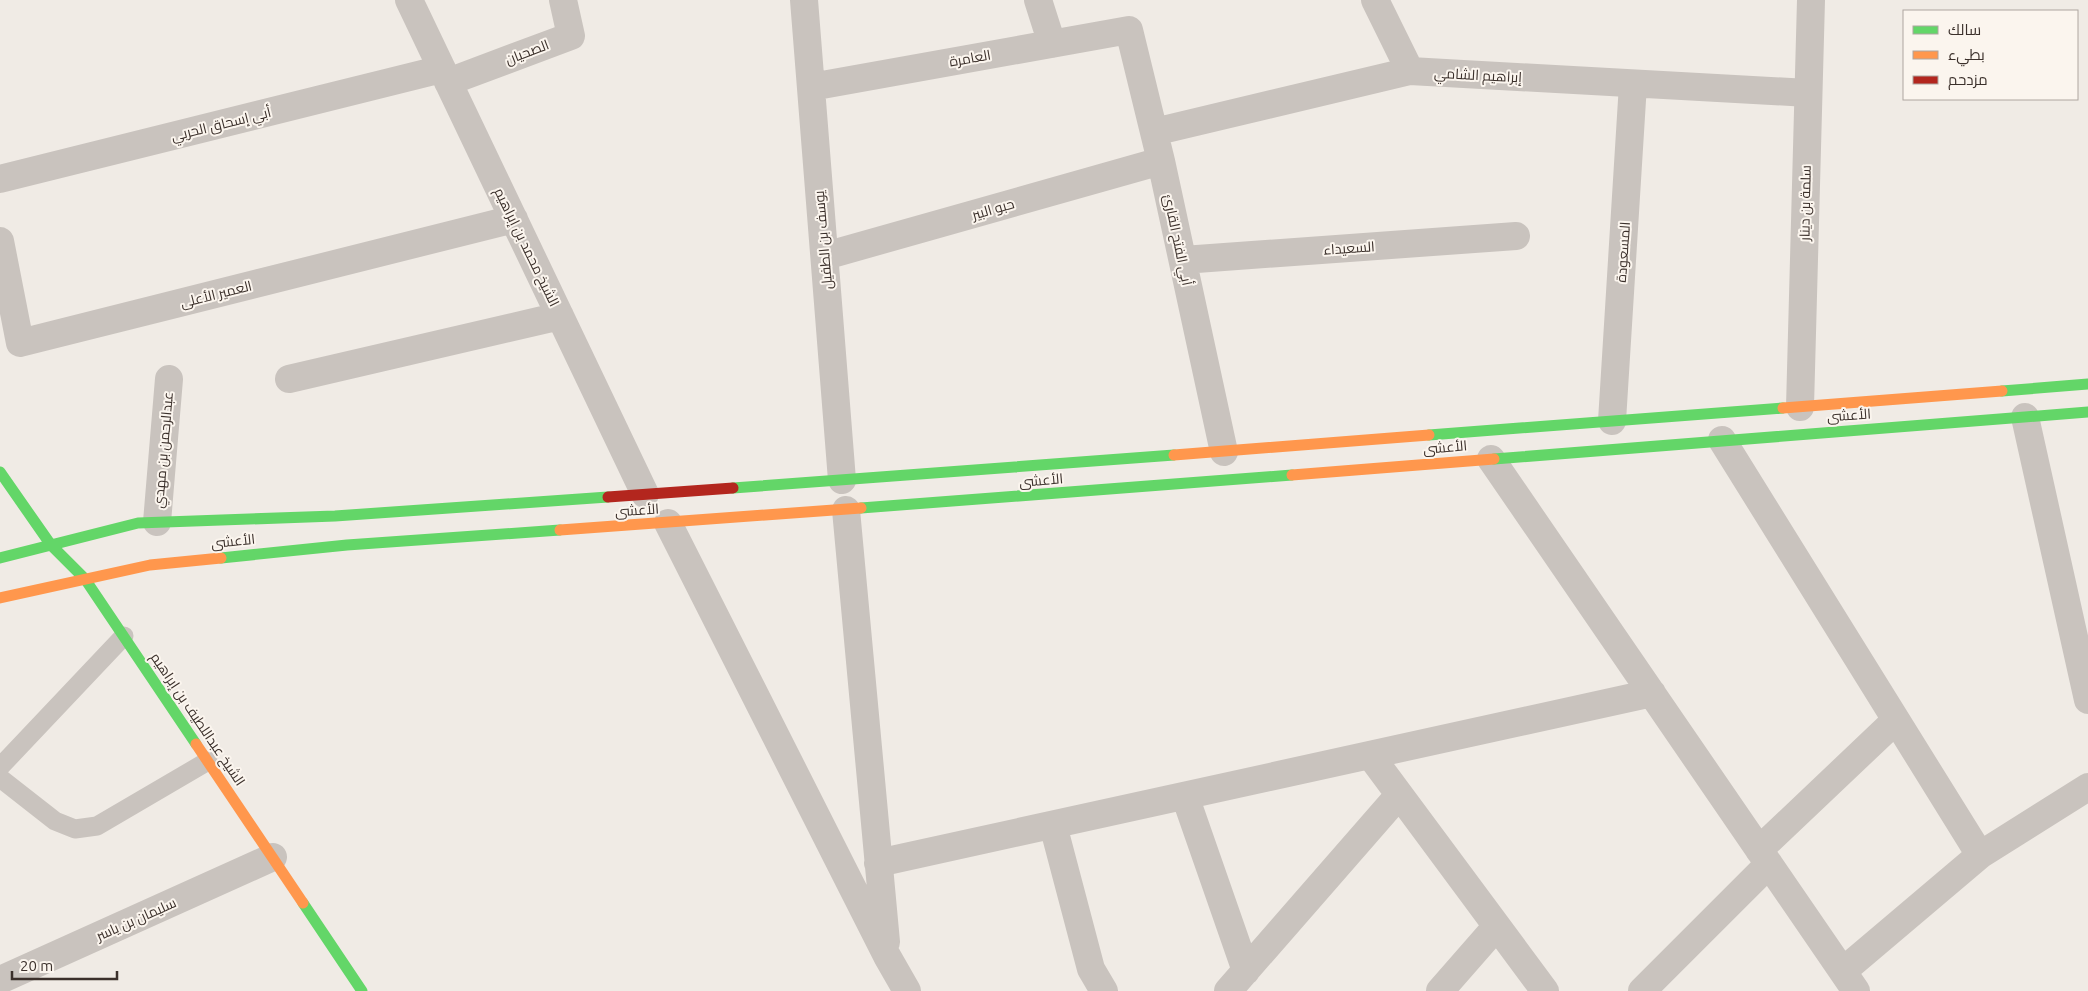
<svg xmlns="http://www.w3.org/2000/svg" width="2088" height="991" font-family="Ubuntu,Cairo,sans-serif">
  <rect width="100%" height="100%" fill="#f0ebe5"/>
  <g fill="none" stroke-linecap="round" stroke-linejoin="round">
    <path stroke="#c9c3be" stroke-width="19" d="M0,767L124,636
      M0,778L55,821L75,829L97,826L208,761"/>
    <path stroke="#c9c3be" stroke-width="28" d="M409,0L645,494
      M804,0L842,480
      M1038,0L1052,44
      M1375,0L1410,71
      M448,82L571,36L563,0
      M811,87L1129,30L1161,161L1224,452
      M1154,132L1410,71L1808,93
      M0,179L442,69
      M0,241L20,343L514,219
      M825,256L1161,161
      M1183,260L1516,236
      M289,379L560,316
      M1800,407L1811,0
      M2025,417L2088,700
      M1612,421L1633,84
      M1722,440L1980,855
      M1491,459L1856,991
      M846,510L886,942
      M157,522L169,379
      M668,523L887,956L907,991
      M1370,755L1545,991
      M1185,796L1246,971
      M1053,825L1091,969L1104,991
      M1759,850L1896,720
      M878,863L1652,693
      M1843,971L1980,855L2088,787
      M0,980L273,857
      M1228,991L1399,795
      M1440,991L1496,927
      M1642,991L1769,864"/>
    <path stroke="#63d668" stroke-width="11" d="M2002,391L2088,384
      M1429,435L1783,408
      M1494,459L2088,412
      M0,472L51,545L85,579L196,744
      M733,488L1174,455
      M861,508L1292,475
      M0,558L138,523L335,516L608,497
      M221,558L347,545L560,530
      M303,903L362,991"/>
    <path stroke="#ff974d" stroke-width="11" d="M1783,408L2002,391
      M1174,455L1429,435
      M1292,475L1494,459
      M560,530L861,508
      M0,598L150,565L221,558
      M196,744L303,903"/>
    <path stroke="#b3261e" stroke-width="11" d="M608,497L733,488"/>
  </g>
  <g text-anchor="middle" stroke-width="4" stroke-linejoin="round" paint-order="stroke">
    <g font-size="14" fill="#3b302b" stroke="#fbf5ee">
      <text transform="translate(527 52) rotate(-21)" y="5">الصحيان</text>
      <text transform="translate(970 58) rotate(-10)" y="5">العامرة</text>
      <text transform="translate(1478 75) rotate(3)" y="5">إبراهيم الشامي</text>
      <text transform="translate(221 124) rotate(-14)" y="5">أبي إسحاق الحربي</text>
      <text transform="translate(1805 203) rotate(-89)" y="5">سلمة بن دينار</text>
      <text transform="translate(993 209) rotate(-16)" y="5">حبو البير</text>
      <text transform="translate(823 240) rotate(-95)" y="5">يوسف بن الطفيل</text>
      <text transform="translate(1178 240) rotate(78)" y="5">أبي الفتح القارئ</text>
      <text transform="translate(527 247) rotate(64)" y="5">الشيخ محمد بن إبراهيم</text>
      <text transform="translate(1349 248) rotate(-4)" y="5">السعيداء</text>
      <text transform="translate(1623 252) rotate(-86)" y="5">المسعودة</text>
      <text transform="translate(216 294) rotate(-14)" y="5">العمير الأعلى</text>
      <text transform="translate(1849 415) rotate(-4)" y="5">الأعشى</text>
      <text transform="translate(1445 447) rotate(-5)" y="5">الأعشى</text>
      <text transform="translate(163 450) rotate(-85)" y="5">عبدالرحمن بن مهدي</text>
      <text transform="translate(1041 480) rotate(-5)" y="5">الأعشى</text>
      <text transform="translate(637 510) rotate(-4)" y="5">الأعشى</text>
      <text transform="translate(233 541) rotate(-6)" y="5">الأعشى</text>
      <text transform="translate(198 719) rotate(56)" y="5">الشيخ عبداللطيف بن إبراهيم</text>
      <text transform="translate(136 919) rotate(-24)" y="5">سليمان بن ياسر</text>
    </g>
  </g>
  <rect x="1903" y="10" width="175" height="90" fill="#fbf5ee" stroke="#aea6a0"/>
  <rect x="1913" y="26" width="25" height="8" fill="#63d668" stroke="#aea6a0"/>
  <text x="1948" y="35" font-size="15" fill="#3b302b">سالك</text>
  <rect x="1913" y="51" width="25" height="8" fill="#ff974d" stroke="#aea6a0"/>
  <text x="1948" y="60" font-size="15" fill="#3b302b">بطيء</text>
  <rect x="1913" y="76" width="25" height="8" fill="#b3261e" stroke="#aea6a0"/>
  <text x="1948" y="85" font-size="15" fill="#3b302b">مزدحم</text>
  <path d="M12 971v8h105v-8" fill="none" stroke="#3b302b" stroke-width="2.5"/>
  <text x="20" y="971" font-size="15" fill="#3b302b" stroke="#fbf5ee" stroke-width="4" paint-order="stroke">20 m</text>
</svg>
